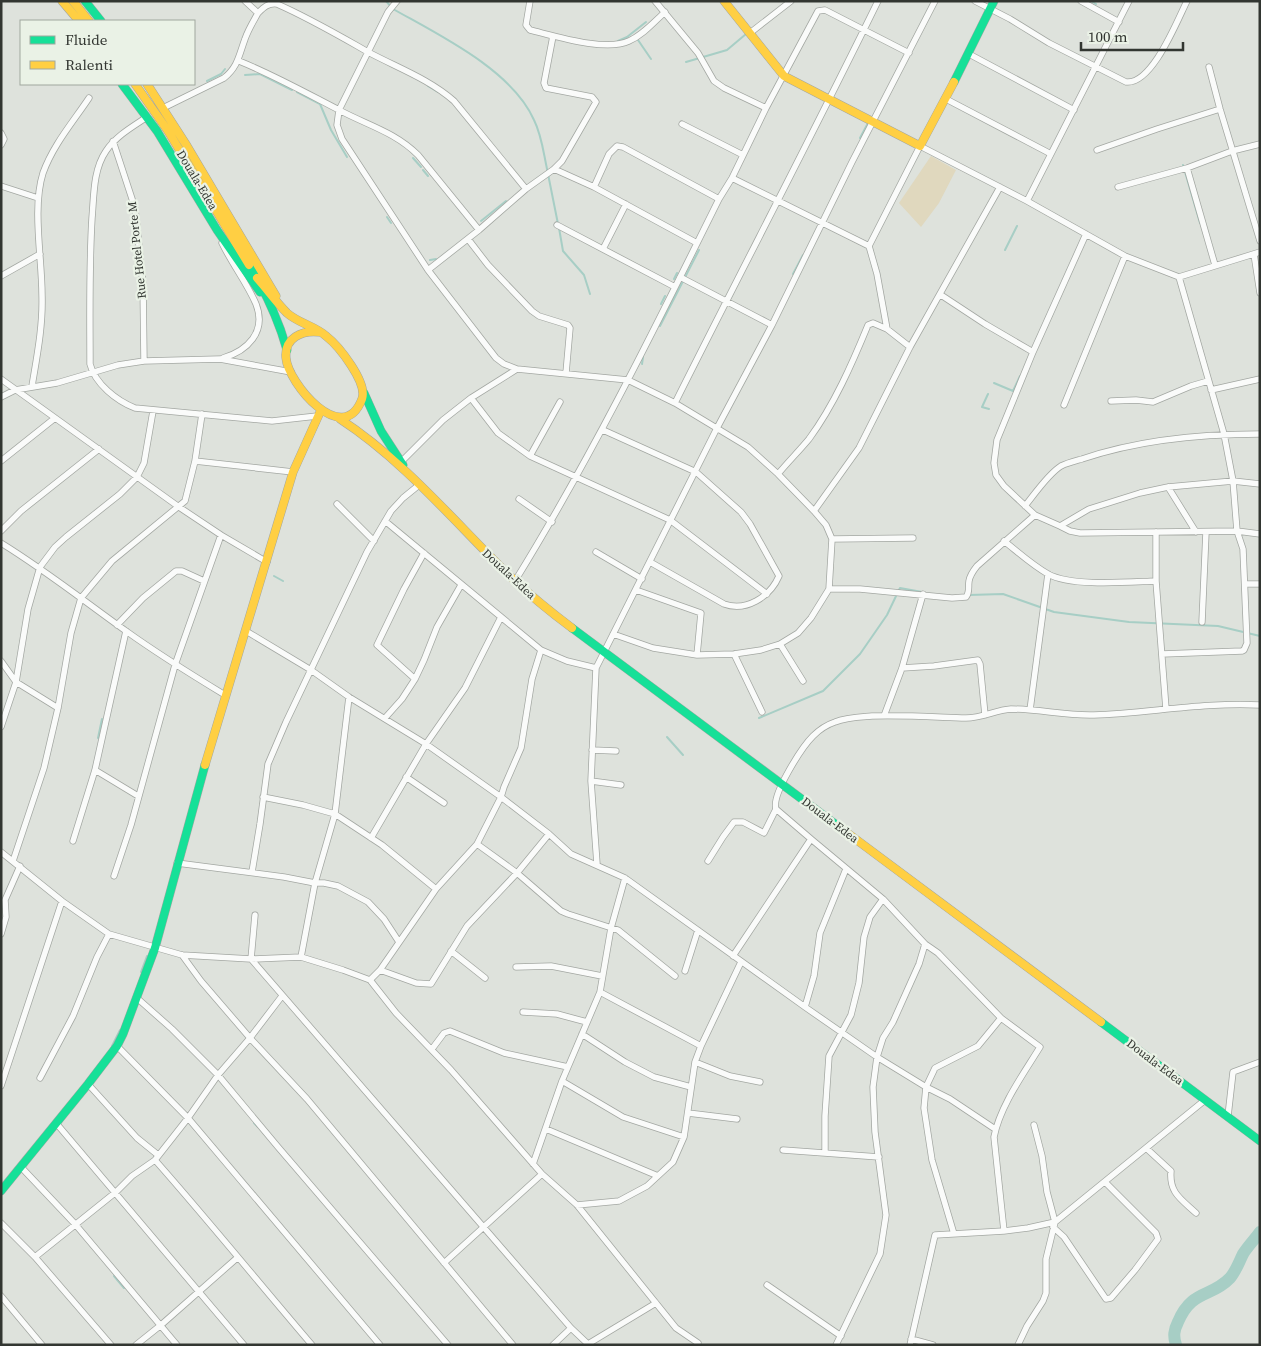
<svg xmlns="http://www.w3.org/2000/svg" width="1261" height="1346" font-family="'Source Serif 4',serif">
  <rect width="100%" height="100%" fill="#dee2dc"/>
  <path fill="#e0d8be" d="M931,156L956,170L939,203L921,227L899,203Z"/>
  <g fill="none" stroke-linecap="round" stroke-linejoin="round">
    <path stroke="#a7cec5" stroke-width="2" d="M386,1L393,9C439,35 512,70 534,120C541,134 543,149 546,164C550,184 554,204 558,224
      M1091,1L1096,4
      M638,40L651,59
      M618,41L627,37L646,22
      M686,62L727,50L746,34
      M245,75L260,74L292,90
      M207,81L221,74L225,69
      M428,86L438,92
      M297,92L320,104L331,130L347,157
      M860,138L868,123
      M413,158L421,167
      M1183,165L1200,223
      M423,170L428,176
      M387,217L391,223
      M481,221L506,201
      M559,228L563,251L584,275L590,294
      M1005,250L1017,226
      M430,260L436,259
      M793,274L803,255
      M674,279L677,273
      M661,304L665,296
      M660,326L699,250
      M642,364L643,357
      M994,383L1013,391L1020,376
      M988,394L982,407L989,409
      M274,576L283,581
      M899,590L900,588L922,592
      M969,595L1003,594L1054,612L1129,622L1218,626L1260,636
      M759,718L823,691L860,654L887,615L897,594
      M667,737L683,755
      M98,738L102,719
      M141,972L147,956
      M112,1046L120,1030
      M254,1123L258,1127
      M114,1276L124,1288"/>
    <path stroke="#a7cec5" stroke-width="12" d="M1176,1345C1173,1336 1174,1330 1178,1322C1192,1289 1211,1298 1230,1278C1236,1271 1239,1262 1243,1254C1248,1246 1255,1239 1260,1232"/>
    <g stroke="#a3a7a2" stroke-width="7">
      <path id="street" d="M245,1L258,13C264,7 268,3 277,4C309,18 338,35 368,52C398,68 429,79 454,101L526,189
        M397,1L388,12L339,110L337,125L342,139L428,270L496,358L504,364L517,369
        M530,1L526,25L530,30C555,36 606,52 629,41C643,35 654,22 665,12
        M655,1L698,53L714,81L724,88L766,108
        M975,1L1010,19L1049,43L1126,82C1152,85 1177,21 1187,1
        M1081,1L1119,22
        M750,33L791,1
        M969,54L1074,110
        M239,61C274,75 306,93 339,110C367,125 395,132 418,155L479,230L526,189L554,169L562,161L596,102L592,97L546,88L544,83L553,36
        M1209,67L1220,109L1260,241
        M946,99L1051,154
        M163,108L224,78C238,67 239,55 245,39C248,30 253,22 258,13
        M147,117C132,127 116,136 106,151C93,170 94,196 92,218C89,267 90,316 90,364C95,384 117,401 135,408L272,421L317,416
        M682,124L743,155
        M1,133L4,139L1,145
        M113,141L135,208L143,284L144,361
        M1097,150L1157,129L1220,109
        M1187,168L1215,265
        M554,169L594,187L697,243
        M732,178L869,246
        M1,186L38,198
        M594,187L609,154L617,146L623,147L719,199
        M1118,187L1187,168L1232,151L1260,144
        M1027,201L1129,1
        M557,225L675,287
        M1086,234L1033,352L997,440L994,463L996,475L1004,486L1035,515L1060,526L1089,509L1140,493L1168,487L1233,481L1260,484
        M468,239L488,265L532,311L539,316L568,325L570,328L566,373
        M222,243C232,264 247,283 256,304C267,332 247,351 223,358
        M603,249L626,204
        M1254,254L1260,293
        M428,270L479,230
        M1,276L40,254
        M680,277L772,325
        M941,295L985,324L1033,352
        M910,347L887,329L877,274L869,246L920,146L1027,201L1125,256L1179,277L1260,252
        M1,379L179,507L221,535L267,562
        M32,386C37,356 43,326 42,295C42,258 32,208 43,173C53,145 73,122 89,98
        M1211,390L1260,379
        M1,397L15,390L57,383L118,365L144,361L220,359L291,372
        M471,398L498,433L530,456L670,520L767,594
        M1111,401L1136,400L1153,402L1191,386L1208,381
        M675,403C742,269 812,136 878,1
        M1064,405L1125,256
        M603,430L696,472L741,512L750,524L779,576C770,597 746,612 724,604L650,562
        M530,456L560,402
        M1,461L55,418
        M195,461L293,472
        M401,462L443,420L471,398L517,369L628,380L675,403L748,447L778,474L814,511L826,525L832,539L829,589L811,618L798,633L780,644L761,650L734,654L697,655L653,648L613,634
        M778,474C788,462 799,451 809,439C834,405 852,364 868,325L873,323L887,329
        M1168,487L1196,532
        M519,499L552,522
        M337,504L374,541
        M1025,506C1034,495 1048,474 1061,466C1067,463 1075,461 1082,459C1138,440 1201,434 1260,434
        M814,511L859,448L910,347L1000,187
        M385,521L541,650L567,661L596,668
        M1060,526L1070,531L1080,533L1237,531L1260,534
        M1,531L21,511L99,449
        M1156,532V581L1166,709
        M832,539L913,538
        M1004,541C1018,552 1032,565 1048,574C1072,587 1128,582 1156,581
        M1,543C45,570 84,601 126,631C158,654 192,675 225,695
        M596,552L642,579
        M515,581C591,458 655,328 719,199L732,178L766,108L818,11L825,10L909,53
        M1246,584H1260
        M829,589H860L952,598L966,597C970,592 968,587 969,581C970,575 973,571 977,566L1035,515
        M636,590L701,613L697,655
        M1202,622L1206,532
        M117,625L143,598L176,571H182L204,581
        M246,631L311,670L349,697L426,744L501,797L549,834L571,854L625,878L805,1007L877,1057L926,1087L950,1099L995,1129
        M780,644L803,681
        M734,654L762,712
        M1162,654L1242,651L1244,650L1247,643L1243,549L1237,531L1233,481L1224,434L1179,277
        M1,661L16,682L58,708
        M902,668L934,666L978,660L980,664L985,715
        M415,679L377,645L404,589L424,553
        M1030,710L1048,574
        M884,716L902,668L923,594
        M385,718L402,699L415,679L424,660L437,627L461,585
        M1,727L16,682L28,609L40,567L55,547L66,537L120,494L137,477L144,463L153,411
        M592,750L616,751
        M95,770L138,796
        M406,777L444,803
        M591,781L621,785
        M263,797L303,805L335,814L382,845L436,889
        M371,838L426,744L465,688L501,617
        M811,839L883,899L925,944L938,953L1001,1018L978,1046L935,1068L926,1087L924,1108L932,1160L954,1234
        M73,841L95,770L126,631
        M477,844L517,873L561,911L568,914L618,930L675,976
        M1,852L62,901L109,934L182,955L251,959L301,957L343,970L370,980L380,970L436,889L477,844L501,797L504,787L521,748L532,679L541,650
        M13,861L44,768L58,708L71,633L81,598L112,561L185,501L195,461L202,414
        M708,861L723,837L734,822H743L764,833L776,809
        M177,863L284,877L315,883H324L338,886L368,902L384,919L399,942
        M597,864L591,781L596,668L717,428L772,325L852,162L935,1
        M252,872L260,824L268,764L286,722L367,552L391,511L403,498L419,485
        M114,876L131,825L175,665L221,535
        M255,915L251,959L571,1328L589,1345
        M1,934L6,917L5,900L20,866
        M451,951L485,978
        M182,955L201,981L250,1038L307,1099L513,1345
        M733,956L811,839L776,809C771,795 802,747 813,736C819,730 826,725 835,722C847,717 859,717 872,716C903,715 935,717 966,718C982,718 996,710 1011,709C1039,709 1066,716 1094,715C1149,713 1204,702 1260,705
        M301,957L315,883L335,814L349,697
        M516,967L551,966L602,976
        M380,970L416,983L431,984L467,926L517,873L549,834
        M685,971L698,930
        M370,980L396,1013L451,1070L542,1174L577,1205L676,1328L698,1343
        M600,992L701,1046
        M137,998L172,1029L218,1075L278,1147L448,1345
        M805,1007L814,976L820,933L846,869
        M523,1012L557,1014L587,1022
        M1001,1018L1040,1047C1024,1073 1000,1106 994,1137L1004,1231
        M582,1034L625,1062L654,1077L691,1087
        M117,1046L188,1118L380,1345
        M432,1049L444,1033L450,1031L504,1053L568,1067
        M695,1062L730,1076L760,1082
        M40,1078L73,1016L97,957L109,934
        M562,1081L623,1117L684,1137
        M88,1084L137,1138L158,1155
        M1,1086L62,901
        M688,1113L737,1119
        M1228,1116L1233,1072L1260,1062
        M56,1123L244,1345
        M546,1129L658,1176
        M1146,1148L1171,1171C1169,1193 1181,1199 1196,1213
        M783,1150L879,1157
        M825,1153V1116L829,1056L851,1015L859,983L864,937L870,917L883,899
        M155,1160C208,1220 259,1283 312,1345
        M533,1164L562,1081L600,992L611,928L625,878
        M21,1167L75,1224L177,1345
        M577,1205L619,1201L647,1186L673,1162L684,1137L695,1062L701,1046L741,962
        M1,1223L35,1257L111,1345
        M1053,1227L1064,1237L1106,1299L1111,1298L1135,1270L1158,1239L1156,1233L1105,1182
        M35,1257L116,1192L132,1176L155,1160L188,1118L218,1075L250,1038L282,996
        M444,1263L542,1174
        M767,1285L841,1336
        M1,1296L42,1345
        M911,1339L933,1345
        M588,1344L656,1303
        M136,1345L161,1325L237,1258
        M553,1345L571,1328
        M836,1345L880,1254L886,1215L875,1132L873,1087L877,1057L883,1038L893,1022L919,964L925,944
        M910,1345L935,1235L1004,1231L1028,1228L1055,1222L1205,1100
        M1018,1345L1027,1326L1043,1301L1046,1293V1259L1055,1222L1047,1192L1042,1156L1034,1125"/>
    </g>
    <g stroke="#a3a7a2" stroke-width="9">
      <path id="fast" d="M85,1L101,21
        M954,82L994,1
        M122,84L157,131L217,230L260,292
        M249,265C265,291 279,321 287,350
        M364,393L381,431L403,465
        M572,628L838,826
        M1101,1022L1260,1141
        M1,1191L88,1084L117,1046L123,1034L155,948L205,765"/>
    </g>
    <g stroke="#a3a7a2" stroke-width="9">
      <path id="slow" d="M62,1L79,21
        M73,1L89,21
        M724,1L784,76L920,146L954,82
        M135,84L168,131L249,265
        M147,84L187,146L276,296
        M257,278C267,289 276,302 287,313C298,323 315,326 326,336C339,346 368,383 362,399C343,449 288,383 286,358C284,338 302,330 319,332
        M340,419C406,462 457,525 513,579C532,597 552,613 572,628
        M205,765L293,472L321,410
        M838,826L1101,1022"/>
    </g>
    <use href="#street" stroke="#fafbfa" stroke-width="5.5"/>
    <use href="#fast" stroke="#16e098" stroke-width="8"/>
    <use href="#slow" stroke="#ffcf43" stroke-width="8"/>
  </g>
  <g text-anchor="middle" stroke-width="4.5" stroke-linejoin="round" paint-order="stroke">
    <g font-size="12" fill="#323631" stroke="#eaf2e6">
      <text transform="translate(197 180) rotate(59)" y="4">Douala-Edea</text>
      <text transform="translate(137 250) rotate(-96)" y="4">Rue Hotel Porte M</text>
      <text transform="translate(509 574) rotate(43)" y="4">Douala-Edea</text>
      <text transform="translate(830 820) rotate(37)" y="4">Douala-Edea</text>
      <text transform="translate(1155 1062) rotate(37)" y="4">Douala-Edea</text>
    </g>
  </g>
  <rect width="1261" height="1346" fill="none" stroke="#323631" stroke-width="5"/>
  <rect x="20" y="20" width="175" height="65" fill="#eaf2e6" stroke="#a0a79e"/>
  <rect x="30" y="36" width="25" height="8" fill="#16e098" stroke="#a0a79e"/>
  <text x="65" y="45" font-size="15" fill="#323631">Fluide</text>
  <rect x="30" y="61" width="25" height="8" fill="#ffcf43" stroke="#a0a79e"/>
  <text x="65" y="70" font-size="15" fill="#323631">Ralenti</text>
  <path d="M1081 42v8h102v-8" fill="none" stroke="#323631" stroke-width="2.5"/>
  <text x="1088" y="42" font-size="15" fill="#323631" stroke="#eaf2e6" stroke-width="4" paint-order="stroke">100 m</text>
</svg>
